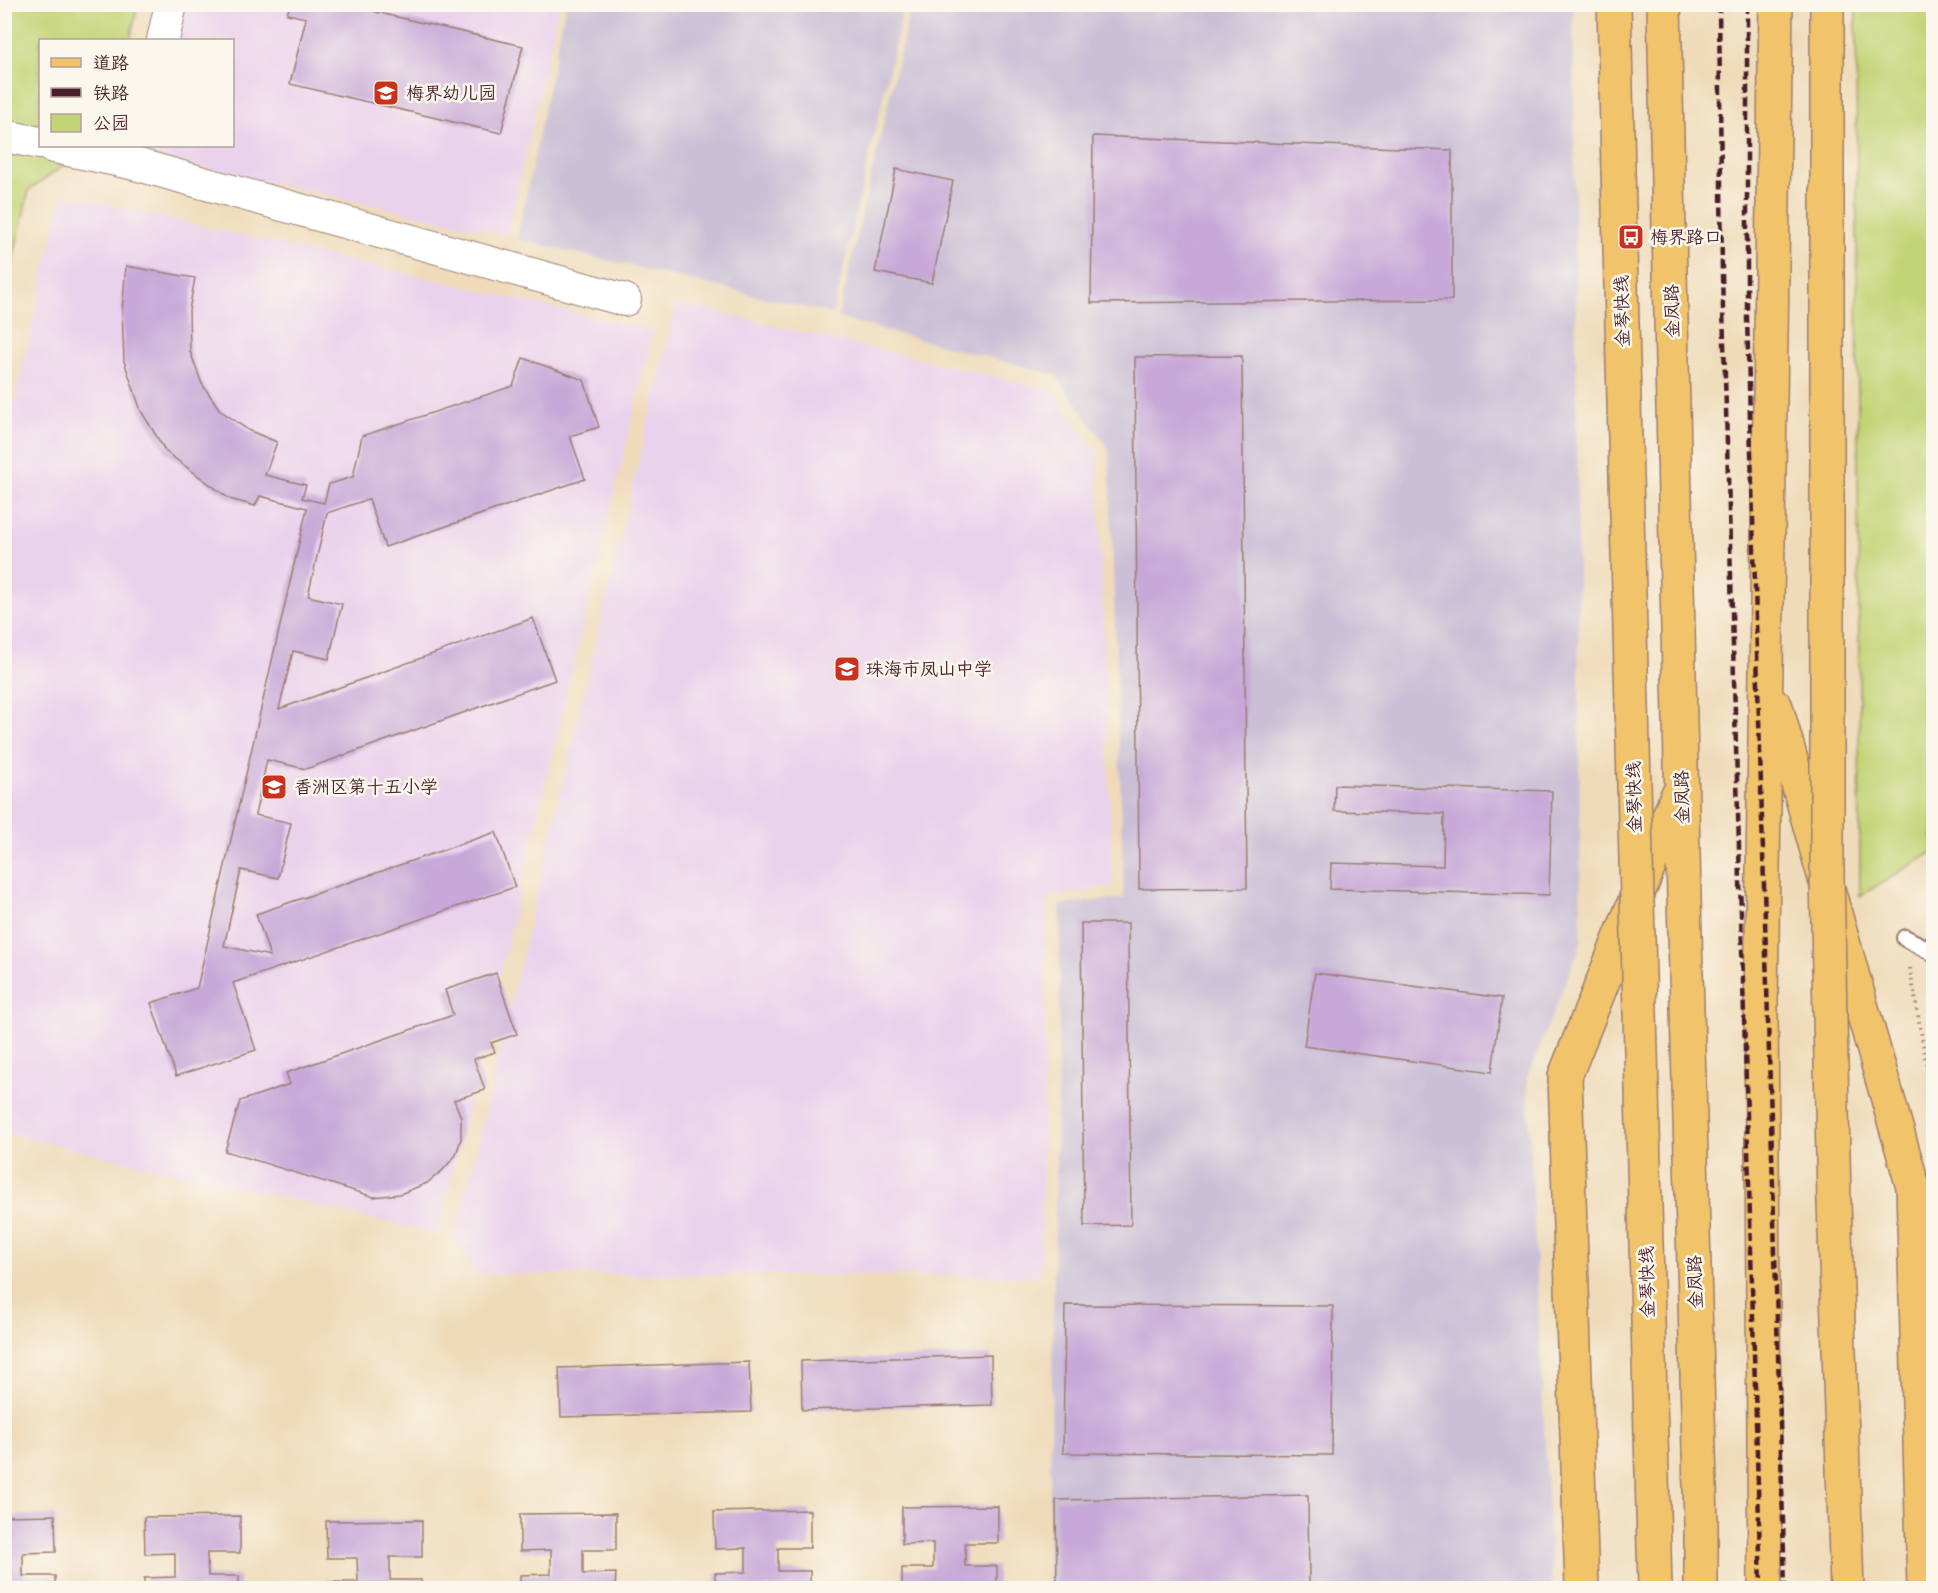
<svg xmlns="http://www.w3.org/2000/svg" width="1938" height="1593" font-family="'Patrick Hand','LXGW WenKai TC',sans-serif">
  <rect width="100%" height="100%" fill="#fbf7ec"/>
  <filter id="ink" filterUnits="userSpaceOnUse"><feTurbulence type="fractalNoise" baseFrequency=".0167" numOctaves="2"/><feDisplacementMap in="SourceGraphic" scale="12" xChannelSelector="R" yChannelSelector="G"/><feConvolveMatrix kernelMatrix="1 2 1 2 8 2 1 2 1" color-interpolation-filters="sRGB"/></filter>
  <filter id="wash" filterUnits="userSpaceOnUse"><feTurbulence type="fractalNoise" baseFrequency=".008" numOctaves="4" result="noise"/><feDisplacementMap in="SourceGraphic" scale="24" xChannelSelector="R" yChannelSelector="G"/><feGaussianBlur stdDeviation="1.35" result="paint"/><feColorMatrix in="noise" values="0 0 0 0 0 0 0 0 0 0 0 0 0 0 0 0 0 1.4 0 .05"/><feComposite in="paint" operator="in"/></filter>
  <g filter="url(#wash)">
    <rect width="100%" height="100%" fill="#efdbba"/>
    <path fill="#ead1ec" d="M185,5H559L507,235L151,156L153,146H232V40H177Z
      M63,194L653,331L438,1234L5,1133V441Z
      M676,303L1052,390L1097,452L1113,886L1047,898L1041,1276L475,1274L455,1240Z"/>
    <path fill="#cabfd6" d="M566,4L904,5L833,314L517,239Z
      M911,5H1573L1581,944L1527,1078L1552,1588H1048L1061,905L1124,898L1109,449L1056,375L838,318Z"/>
    <path fill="#c3d476" stroke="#867a50" stroke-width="1.5" d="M5,5H138L130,40H40V146H91L29,190L5,294Z
      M1856,5H1934L1933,852L1860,896Z"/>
    <g id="blocks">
      <path fill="#c7a8d8" d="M290,5H377L375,12L523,46L501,133L290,84L306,18L287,14Z
        M1093,136L1452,150V300L1091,303Z
        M896,169L953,181L932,283L875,272Z
        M126,266L195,278L189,310L190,351L202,384L220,410L248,430L277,442L265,475L306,485L302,498L324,503L329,484L353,477L362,436L513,386L523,358L584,380L599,427L570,436L585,479L385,547L369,499L327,513L308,596L342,604L329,659L293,651L279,709L533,618L555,680L306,769L267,760L255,815L291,823L278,878L241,870L224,946L270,956L256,914L496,832L515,887L233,983L256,1050L176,1076L151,1003L197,988L307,508L260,496L255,506L230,499L166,452L141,411L124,361L122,310Z
        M1242,356L1247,888L1139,889L1135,357Z
        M1335,785L1552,791L1549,895L1330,889L1331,863L1443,866L1444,814L1334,811Z
        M1081,923H1128L1131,1225L1084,1226Z
        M496,973L517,1034L491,1043L495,1052L474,1059L485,1090L454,1100L461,1117V1139L456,1155L443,1170L427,1183L400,1194L374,1197L225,1151L240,1101L290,1084L286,1073L453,1015L445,990Z
        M1315,973L1502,998L1492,1072L1304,1046Z
        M1065,1305L1333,1306L1332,1455L1063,1453Z
        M991,1355L992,1405L802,1410L801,1361Z
        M749,1362L751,1412L561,1417L559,1368Z
        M1308,1495L1309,1588H1057L1056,1500Z
        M998,1506V1543H965V1566H997V1588H902V1568H933V1543L902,1544V1507Z
        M810,1510V1548H778V1571H810V1588H715V1573L746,1572V1548L715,1549L714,1512Z
        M616,1513V1550H583V1574L616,1573L615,1588H520V1575L551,1574V1550L520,1551V1514Z
        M55,1515L56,1552L23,1553V1576H55V1588H4V1516Z
        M240,1516V1553H207L208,1576H239V1588H144V1578L175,1577V1553L145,1554L144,1517Z
        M422,1520V1557H390V1580H421L422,1588H327V1582H358L357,1558H327L326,1521Z"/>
    </g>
  </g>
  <g filter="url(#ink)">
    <use href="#blocks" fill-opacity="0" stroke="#9c7d72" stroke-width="1.5"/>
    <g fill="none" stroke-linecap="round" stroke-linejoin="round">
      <g stroke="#9c7d72" stroke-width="20">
        <path id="service" d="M1905,938L1934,953"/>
      </g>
      <g stroke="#9c7d72" stroke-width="34">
        <path id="minor" d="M163,40L171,4
          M4,136L40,143
          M50,146L135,164L625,300"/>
      </g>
      <g stroke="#9c7d72" stroke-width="36">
        <path id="primary" d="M1664,4L1684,898L1701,1523V1588
          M1776,707L1913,1187L1924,1588
          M1582,1588L1565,1076L1677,796
          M1765,1588L1761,1003L1776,4"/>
      </g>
      <g stroke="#9c7d72" stroke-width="36">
        <path id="trunk" d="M1614,4L1618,170"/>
      </g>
      <path stroke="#9c7d72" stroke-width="4" stroke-dasharray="1.5 4.5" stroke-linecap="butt" d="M1910,968L1934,1108"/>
      <use href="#service" stroke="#fff" stroke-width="16"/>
      <use href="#minor" stroke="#fff" stroke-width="32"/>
      <use href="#primary" stroke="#f1c36a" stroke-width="33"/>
      <use href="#trunk" stroke="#f1c36a" stroke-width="33"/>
      <path stroke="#4a1f2b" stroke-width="4.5" stroke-dasharray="9 4.5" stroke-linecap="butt" d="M1719,4L1722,275L1761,1588
        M1747,4V318L1785,1588"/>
      <g stroke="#9c7d72" stroke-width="36" stroke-linecap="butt">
        <path id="trunk-bridge" d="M1827,4V877L1834,1202L1847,1588
          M1618,170L1655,1588"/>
      </g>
      <use href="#trunk-bridge" stroke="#f1c36a" stroke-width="33"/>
    </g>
  </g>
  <defs>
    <g id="school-square" transform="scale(1.35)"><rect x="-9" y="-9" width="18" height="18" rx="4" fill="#c8321e" stroke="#fbf7ec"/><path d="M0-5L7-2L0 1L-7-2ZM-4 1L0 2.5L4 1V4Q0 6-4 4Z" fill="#fff"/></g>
    <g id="bus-square" transform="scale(1.35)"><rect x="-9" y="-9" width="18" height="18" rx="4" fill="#c8321e" stroke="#fbf7ec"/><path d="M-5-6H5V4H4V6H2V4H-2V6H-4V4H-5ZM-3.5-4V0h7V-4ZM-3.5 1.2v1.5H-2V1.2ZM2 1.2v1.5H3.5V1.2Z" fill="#fff"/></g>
  </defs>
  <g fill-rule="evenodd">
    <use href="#school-square" x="386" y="93"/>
    <use href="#bus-square" x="1631" y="237"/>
    <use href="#school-square" x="847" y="669"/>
    <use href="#school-square" x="274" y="787"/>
  </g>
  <g text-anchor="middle" stroke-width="5" stroke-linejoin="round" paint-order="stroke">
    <g font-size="18" fill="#4a1f2b" stroke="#fbf7ec" text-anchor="start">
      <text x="406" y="99">梅界幼儿园</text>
      <text x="1650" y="243">梅界路口</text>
      <text x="866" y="675">珠海市凤山中学</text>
      <text x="294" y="793">香洲区第十五小学</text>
    </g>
    <g font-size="18" fill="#4a1f2b" stroke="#fbf7ec">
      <text transform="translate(1622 311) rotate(-91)" y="6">金琴快线</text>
      <text transform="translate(1672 311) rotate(-91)" y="6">金凤路</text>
      <text transform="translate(1634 797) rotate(-91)" y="6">金琴快线</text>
      <text transform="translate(1682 797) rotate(-91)" y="6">金凤路</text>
      <text transform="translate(1647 1282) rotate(-91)" y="6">金琴快线</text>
      <text transform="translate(1695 1282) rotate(-92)" y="6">金凤路</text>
    </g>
  </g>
  <rect width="1938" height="1593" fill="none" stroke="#fbf7ec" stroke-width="24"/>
  <rect x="39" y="39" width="195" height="108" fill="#fbf7ec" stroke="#b4a19f" stroke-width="1.5"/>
  <rect x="51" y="58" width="30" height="9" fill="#f1c36a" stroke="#b4a19f" stroke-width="1.5"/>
  <text x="93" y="69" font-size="18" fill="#4a1f2b">道路</text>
  <rect x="51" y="88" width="30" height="9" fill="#4a1f2b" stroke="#b4a19f" stroke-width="1.5"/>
  <text x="93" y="99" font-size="18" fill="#4a1f2b">铁路</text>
  <rect x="51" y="114" width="30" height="18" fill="#c3d476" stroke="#b4a19f" stroke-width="1.5"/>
  <text x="93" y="129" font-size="18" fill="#4a1f2b">公园</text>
</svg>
